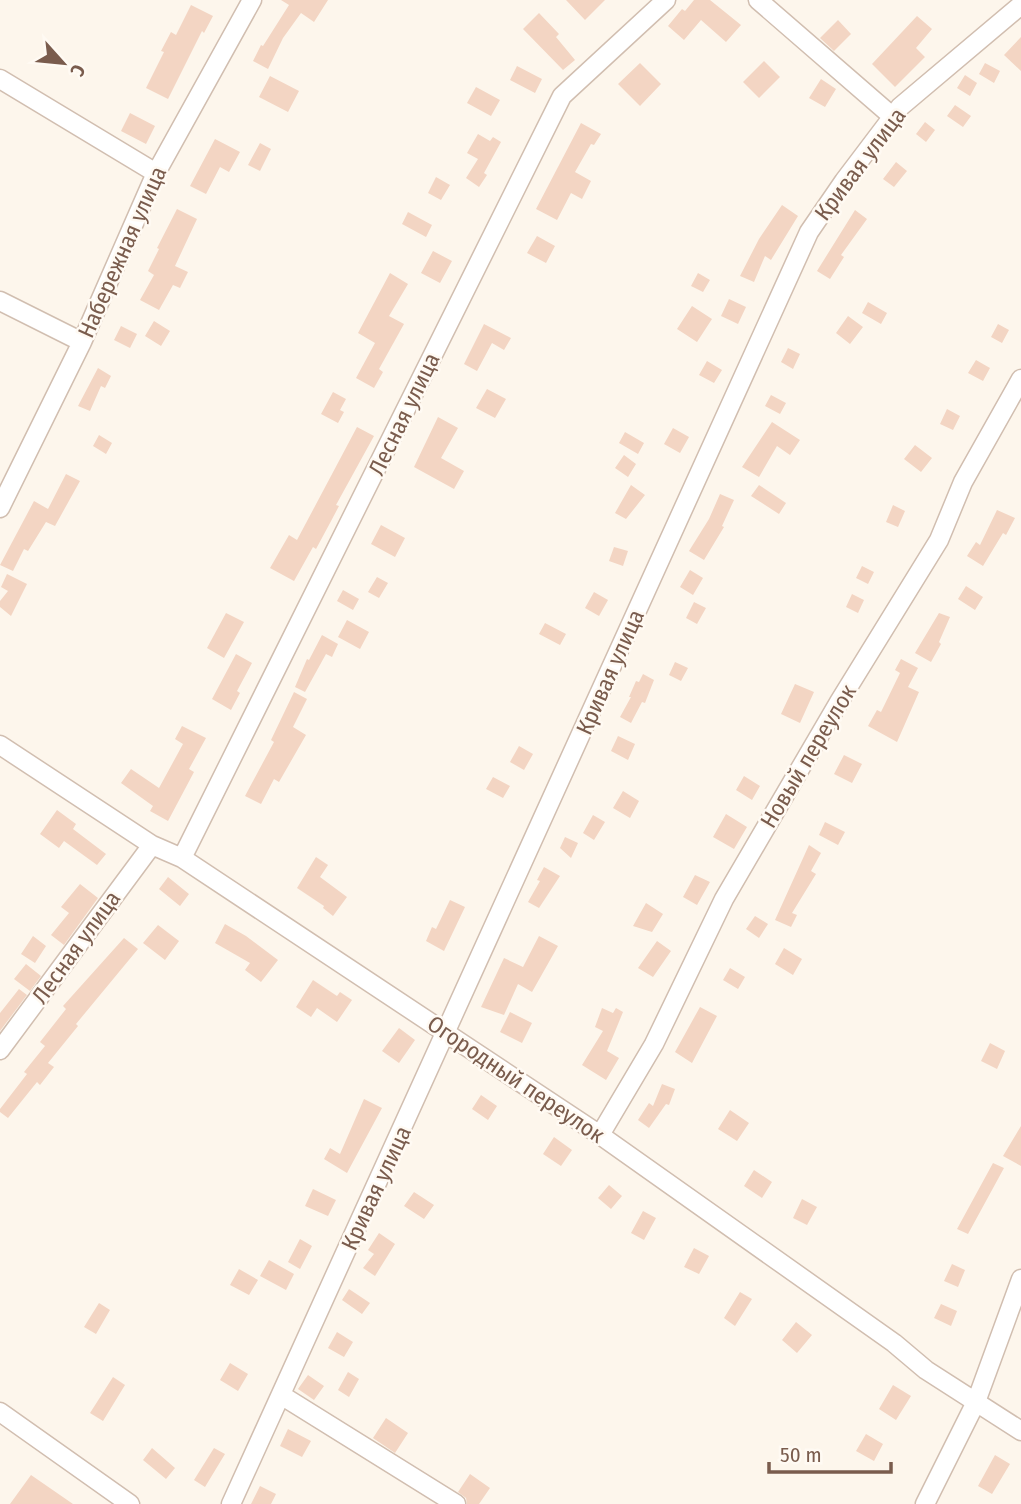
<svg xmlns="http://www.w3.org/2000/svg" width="1021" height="1504" font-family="'Fira Sans Condensed',sans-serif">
  <rect width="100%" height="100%" fill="#fdf6ec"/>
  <path fill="#f3d5c3" d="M281,0H328L314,22L301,13L283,38L268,69L253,61L261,45L263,46L289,5Z
    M566,0H605L585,20Z
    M694,0H710L741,25L726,42L701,20L684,40L668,26L682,9L685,11Z
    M191,5L213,16L204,33L202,31L168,99L146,88L164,52L161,51L171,32L176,35Z
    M539,13L559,34L556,37L575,60L563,70L523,29Z
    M917,16L932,29L916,48L925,57L895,87L872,64Z
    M838,20L851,34L834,51L820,38Z
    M1021,37V71L1004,55Z
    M764,61L780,77L759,98L743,82Z
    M640,63L661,84L640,106L618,84Z
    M985,63L1000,71L994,83L979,74Z
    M517,66L542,79L535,93L510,80Z
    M965,75L977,83L970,96L957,88Z
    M270,76L299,91L288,112L259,97Z
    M821,79L836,89L825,107L809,98Z
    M476,87L500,100L491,116L467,103Z
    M955,105L971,116L963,127L947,116Z
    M130,113L155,126L146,144L121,131Z
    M925,122L935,130L926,142L916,134Z
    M581,123L601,134L594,145L591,144L575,172L591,181L582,199L571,193L557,220L536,209Z
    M478,134L490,141L493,137L501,142L484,173L487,175L479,187L466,178L478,159L467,153Z
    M215,139L240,152L229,172L220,167L206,194L190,186Z
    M260,143L271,149L260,171L248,165Z
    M896,162L907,171L894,187L883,179Z
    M436,177L450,185L441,200L428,193Z
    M782,205L798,216L771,260L765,256L754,282L740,276L759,239Z
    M177,209L197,219L175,266L188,272L180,288L173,285L159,310L140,300L154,275L148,271L159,249L157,248Z
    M855,210L867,219L841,255L844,257L830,279L817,271Z
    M408,212L432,225L426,237L402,224Z
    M537,236L555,246L546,263L527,253Z
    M433,251L452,261L440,283L421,273Z
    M390,273L408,284L389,316L404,324L379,369L383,372L374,388L356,378L375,343L358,333Z
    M698,273L710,280L703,292L691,286Z
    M729,299L746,307L738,324L721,316Z
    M868,302L887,313L881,324L862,313Z
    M692,306L712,319L697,342L677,329Z
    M848,316L863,327L850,344L836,333Z
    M154,321L170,331L161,346L145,336Z
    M484,324L511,338L504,350L492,343L477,371L464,364Z
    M998,324L1009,330L1002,343L991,337Z
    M121,326L137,334L130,348L114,340Z
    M788,348L800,354L793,369L781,362Z
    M976,360L990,368L983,381L968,373Z
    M707,361L722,370L714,383L699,375Z
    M98,368L111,376L105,388L101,386L90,411L78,406Z
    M487,389L506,399L495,418L476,408Z
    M333,392L346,399L340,410L344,412L338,423L321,414Z
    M771,395L786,403L780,414L765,406Z
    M947,409L960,416L953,430L940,424Z
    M438,417L458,428L441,458L464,471L454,489L414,467Z
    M772,422L800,440L790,455L777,446L759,477L742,467Z
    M357,427L374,436L336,505L339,506L330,523L316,549L313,547L294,581L270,568L289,535L297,540Z
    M673,428L689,437L680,453L664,444Z
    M625,432L644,443L638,454L619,443Z
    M99,435L112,443L106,454L93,446Z
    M915,445L932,458L921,472L904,459Z
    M624,455L636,464L628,477L615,468Z
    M66,474L80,481L55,526L46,522L28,551L24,549L13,571L0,565L34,501L48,509Z
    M631,485L645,495L626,519L615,513Z
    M759,485L786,503L779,514L751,496Z
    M720,494L734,500L722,526L724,527L704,560L689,551L709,519Z
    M893,505L905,511L898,527L886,522Z
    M997,510L1015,518L1006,535L1003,533L983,566L967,556L976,542L980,545Z
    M381,525L405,538L395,557L371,544Z
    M614,547L628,551L623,566L609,561Z
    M862,566L874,572L868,584L856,578Z
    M690,570L703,578L693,595L680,587Z
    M7,574L27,584L11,616L0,607V601L8,591L1,587Z
    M377,577L388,583L379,598L368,592Z
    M966,586L983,597L975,610L958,599Z
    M343,590L359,599L353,610L337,601Z
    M594,592L608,600L599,616L585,608Z
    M852,594L864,600L858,613L846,607Z
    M694,602L706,608L697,624L686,618Z
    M226,613L244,622L224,658L207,648Z
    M939,613L950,617L939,642L941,644L931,662L915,653Z
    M347,620L369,632L360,649L338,637Z
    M545,623L566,634L560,645L539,634Z
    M322,635L338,644L332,657L326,654L305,692L295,687L307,659L309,660Z
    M236,654L252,663L237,691L240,693L231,710L212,699Z
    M901,659L918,668L908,687L919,692L897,742L868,726L877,710L881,712L900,673L895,670Z
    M675,662L688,668L681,681L669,675Z
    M643,674L654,680L645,703L642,702L631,723L620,717L631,697H629L636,681L639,682Z
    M795,684L814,692L800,723L781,714Z
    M294,692L307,699L293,727L306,735L279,782L274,779L261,804L245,796L274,742L271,740Z
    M182,726L206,738L189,769L194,772L168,821L150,811L153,806L121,783L131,769L159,788L183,744L175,739Z
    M618,736L635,744L628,760L611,751Z
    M519,746L533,754L524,770L510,762Z
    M844,755L862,764L852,783L834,774Z
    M744,776L760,786L752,800L736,790Z
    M493,777L510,786L503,798L486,789Z
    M623,791L639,801L630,818L613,808Z
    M57,810L76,824L73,829L106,854L97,865L64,841L59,848L40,834Z
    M726,814L747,827L734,849L713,837Z
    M593,815L605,822L594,840L583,833Z
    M825,822L845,832L838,845L819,835Z
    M565,837L578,843L571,858L560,848Z
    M809,845L821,853L811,871L816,874L792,913L797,915L791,927L775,920Z
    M316,857L328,865L320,877L347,897L333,916L323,908L324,906L297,888Z
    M544,867L560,876L539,908L528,902L540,881L537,880Z
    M695,875L710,882L697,905L683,897Z
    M168,877L189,894L180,906L159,889Z
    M80,884L98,898L64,945L51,935L69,913L61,907Z
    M450,900L465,907L444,951L426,941L432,927L436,929Z
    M646,903L663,914L652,932L633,926Z
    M755,916L768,924L759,938L746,929Z
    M225,924L246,936L278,960L261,982L245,970L250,963L215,943Z
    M158,925L179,941L165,960L143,943Z
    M33,936L46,946L35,963L21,954Z
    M539,936L558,946L532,992L518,984L504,1015L481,1007L504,958L523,967Z
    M124,938L138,949L76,1024L78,1026L48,1063L54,1067L40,1085L37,1082L8,1118L0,1112V1109L27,1074L24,1072L45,1046L40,1042L66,1009L63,1006Z
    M657,941L671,951L653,977L638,968Z
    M784,948L802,959L793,975L775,964Z
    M26,964L41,976L30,991L14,979Z
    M730,968L745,977L738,989L723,980Z
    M313,980L337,996L340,992L352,1000L337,1022L317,1008L311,1017L296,1007Z
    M19,989L27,995L0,1031V1013Z
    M700,1007L717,1016L692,1063L675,1052Z
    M602,1008L613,1013L616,1008L623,1012L607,1051L619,1058L606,1080L582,1065L603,1031L595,1027Z
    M510,1012L532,1023L522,1043L500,1032Z
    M399,1028L415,1040L399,1063L382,1051Z
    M990,1043L1005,1051L997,1069L981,1061Z
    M662,1084L675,1089L669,1105L666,1104L649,1128L638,1120L649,1103L653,1106Z
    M481,1095L497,1106L488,1120L472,1109Z
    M364,1099L382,1108L347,1173L324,1159L330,1148L340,1154Z
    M730,1110L749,1123L737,1141L718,1129Z
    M1021,1126V1166L1003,1156Z
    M554,1137L572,1150L561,1166L543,1154Z
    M993,1163L1004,1168L968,1234L957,1229Z
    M754,1170L772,1182L762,1198L744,1186Z
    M609,1185L622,1196L611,1209L598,1198Z
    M313,1189L336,1200L328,1216L305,1206Z
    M414,1192L434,1205L424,1219L404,1206Z
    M802,1199L817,1207L807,1225L793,1218Z
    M643,1211L656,1218L644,1240L631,1233Z
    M379,1233L395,1244L375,1276L363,1268L374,1254L368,1250Z
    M300,1239L312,1246L300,1269L288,1262Z
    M694,1248L709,1256L699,1274L684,1267Z
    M269,1260L294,1274L286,1290L260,1276Z
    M952,1264L965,1270L958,1287L944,1281Z
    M239,1269L258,1280L249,1295L230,1285Z
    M349,1289L370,1303L362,1314L342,1300Z
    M740,1292L752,1299L735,1326L724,1318Z
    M99,1303L110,1310L96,1334L84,1327Z
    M941,1304L957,1311L951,1326L934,1318Z
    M796,1322L812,1335L797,1353L782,1340Z
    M337,1332L353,1342L344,1357L328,1348Z
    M230,1363L248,1374L238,1391L220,1380Z
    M348,1372L359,1379L349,1397L338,1390Z
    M308,1375L324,1386L314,1400L298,1389Z
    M113,1377L125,1385L103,1421L90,1413Z
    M893,1385L911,1396L896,1420L879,1409Z
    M386,1418L408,1433L395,1453L373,1438Z
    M288,1429L311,1441L302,1457L280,1446Z
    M866,1434L883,1444L874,1461L856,1451Z
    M152,1448L175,1468L166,1479L143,1460Z
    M214,1448L225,1454L205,1487L194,1480Z
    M995,1455L1010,1464L992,1494L978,1486Z
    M470,1474L490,1488L479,1504H467L466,1498L458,1492Z
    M31,1475L73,1504H10Z
    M260,1486L276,1494L271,1504H251Z"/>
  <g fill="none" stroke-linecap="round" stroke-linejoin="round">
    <g stroke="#d1beb0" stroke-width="21">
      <path id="street" d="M758,0L893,117
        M0,79L156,173
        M0,301L82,342
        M0,508L82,342L156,173L252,0
        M0,745L152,845L182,858L600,1135L894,1343L926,1370L1021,1431
        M182,858L562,96L666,0
        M0,1050L152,845
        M600,1135L654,1044L724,899L839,702L939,540L963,482L1021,379
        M281,1395L456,1504
        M0,1412L130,1504
        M231,1504L809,232L844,181L900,107L1021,5
        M925,1504L976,1402L1021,1279"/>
    </g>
    <use href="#street" stroke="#fff" stroke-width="18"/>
  </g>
  <g text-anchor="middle" stroke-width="5" stroke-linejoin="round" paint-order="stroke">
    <g font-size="23" fill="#7a5c4d" stroke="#fffaf3">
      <text transform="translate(860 164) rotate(-53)" y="8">Кривая улица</text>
      <text transform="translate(122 252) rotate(-66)" y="8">Набережная улица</text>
      <text transform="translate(404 414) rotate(-64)" y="8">Лесная улица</text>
      <text transform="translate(610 672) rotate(-66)" y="8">Кривая улица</text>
      <text transform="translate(808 756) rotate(-59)" y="8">Новый переулок</text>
      <text transform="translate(76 947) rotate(-54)" y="8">Лесная улица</text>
      <text transform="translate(516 1079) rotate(34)" y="8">Огородный переулок</text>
      <text transform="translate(376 1188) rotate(-65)" y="8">Кривая улица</text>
    </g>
  </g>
  <g transform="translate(63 63) rotate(117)" stroke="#fffaf3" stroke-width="5" paint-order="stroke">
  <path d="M0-5L12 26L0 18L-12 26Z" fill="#7a5c4d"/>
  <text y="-10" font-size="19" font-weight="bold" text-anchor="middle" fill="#7a5c4d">С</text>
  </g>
  <path d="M769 1462v10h122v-10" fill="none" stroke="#7a5c4d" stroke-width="3.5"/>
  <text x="780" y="1462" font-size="21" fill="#7a5c4d" stroke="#fffaf3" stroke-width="5" paint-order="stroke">50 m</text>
</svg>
